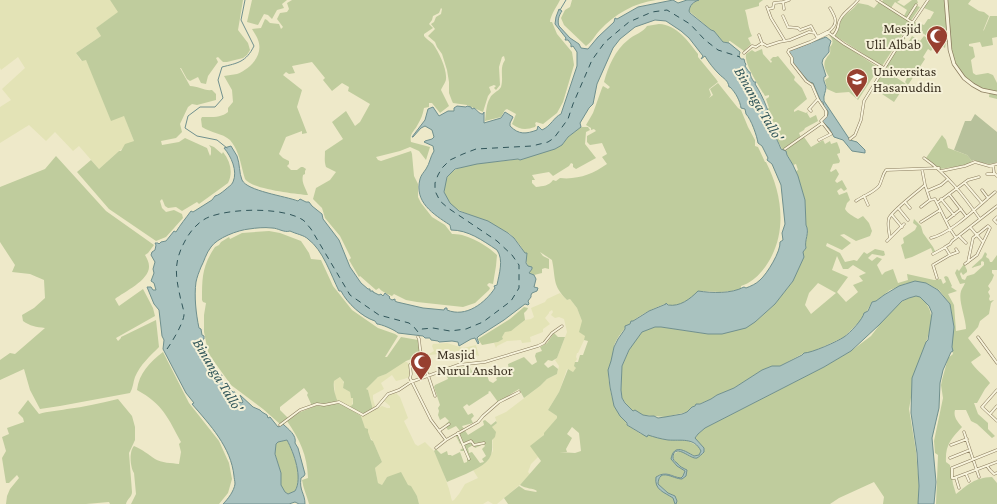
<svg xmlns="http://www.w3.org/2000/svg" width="997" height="504" font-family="'Crimson Pro',serif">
  <rect width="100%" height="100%" fill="#eee9c9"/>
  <path fill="#e3e3b6" d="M0,0H110L119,12L96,28L101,36L76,53L81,61L86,59L111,120L124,115L134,141L119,151L99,169L79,146L73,151L55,132L46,141L29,125L0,143V107L11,100L2,89L25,68L18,57L1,70L0,68Z
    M560,293L567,300L570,299L577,308L582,321L583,334L586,336L578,353H577L576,357L577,359L575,362L577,368L573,372L567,369L559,392L548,410L557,416V418L533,449L538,457L531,464L528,472L530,474L522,483L497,504H493L488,501L483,504H419L417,496L409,486L392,476L387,477L382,485L378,483L375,468L382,462L373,441L372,440L365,429L361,416L338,402L335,395L334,381L340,377L342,378L344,384L343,388L350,392L351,398H353L352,406L373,410L368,390L366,389L378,377L386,374L404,361L407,362L410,365V372L412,376L404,379L396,381L392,375L381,383L384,389L373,395V399L376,409L382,406L387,408H390V406L384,401L389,395L396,393L400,397L408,418L404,421L415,444L418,446L425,442L434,451L440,463L449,489L452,501L454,500L459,494L465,484L478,478L473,470L487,461L493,451L492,427L497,423L495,417L506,412L540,386L547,379L557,374L559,366L555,360L557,358L567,332L564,319L559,317L555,318L551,315L553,312L552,310L549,312V313L545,318L550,324L543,329V332L530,337L531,342L522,343L521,340L507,341L497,346L496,348L494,343L498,342L505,332L515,328L525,320L531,319L534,317L531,308L545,302L547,299Z
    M447,343L463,348L476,345L479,356L476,355L469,357L458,354L450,356L447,350L439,351L440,354L429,355V354L434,351L432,346L433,344Z"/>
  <path fill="#bfcc9d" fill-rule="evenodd" d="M110,0H243L238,30L248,43L250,50L247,55L243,58L227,62H223L218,57L216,58L218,62L208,76L206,84L201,83L198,77L190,81L187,79L181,68H180L190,86C198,86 204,91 212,90L216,94V100L197,105L192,104L188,107L180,124L182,132L176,138L161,141L162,145L179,142L185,138L207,148L210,156L211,154V148L209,145L214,147L222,154L223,152C231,162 233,173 228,183L199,204L197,202L182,211L176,207L168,208L165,206L163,201L162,199L160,201L162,208L166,212L174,210L182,214L183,218L166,237L156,241L109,209L77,172L91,160L99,169L119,151H121L125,144L134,141L124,116L111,121L86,60L82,61L76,53L101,36L96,28L118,12Z
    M252,0H287L282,4L284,8L277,10L272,19L268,15L264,14L258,25L247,22Z
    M292,0H560C557,6 550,16 550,22H552L557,34L572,52L574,65L563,102L557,113L543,124L536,122L535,124L536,125L535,127C526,130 520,130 512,124L516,114L507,109L505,110L501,117L485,121C486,114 486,104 490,98C492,93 498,92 501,87C504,77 499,68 505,60L504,56L502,57L499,67L500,85L496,90L494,88L496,86L494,85L489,87L491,92L488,96L483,112L467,105L453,103L452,101L449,93V82L447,70L442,54L437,47L435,42L428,36L435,29L431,24L434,22L436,17L441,14L442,9L441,8L439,13L433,16L432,20L429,24L433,28L424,34V36C426,39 430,41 433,44C439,52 447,69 446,79C446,82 442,87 441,90L449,106L440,113L432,103H429V107L424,108C423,114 421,119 418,124C415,131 409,133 411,142L430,147L426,160L419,151L410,147L400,151L376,157L378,160L381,161L411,151L412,154L414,176L418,184V197L421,203L432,217L445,225L452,234C466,233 487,245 497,255L496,266L493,284L489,283L487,285L490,288L489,290L475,303L463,307L417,302L406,300L394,294L392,296C388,294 382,292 379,288L376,290L360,276L359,277L349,260L351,258L340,236L325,218L322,208L313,199L316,188L330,180L336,172L326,167C324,161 325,157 325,151L343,139L332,122L346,111L355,126L360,122L370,104L348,91L349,87L342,83L332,91L323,80L325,78L312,62L292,66L295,73L289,74L286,72L283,75L302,90L297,107L307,133L302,134V131L286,137L279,154L283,158L289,161V164L287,166L291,170H297L301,167H303L306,169L305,171V174L303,175C301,183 306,188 308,195C296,194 251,189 245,179C244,176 243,172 242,168C240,159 237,148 230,140C222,133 211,133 202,127L201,119L202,117C211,117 221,118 228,112V108L233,102L232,90L224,76C228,75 233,75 237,74C250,69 264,55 258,40C257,36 254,33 252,29L261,28L265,19L267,20L270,23L279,24L281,29L283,27L277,19L280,13L287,12L289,9L287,3Z
    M572,0H656C634,3 615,14 600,30C595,35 592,42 586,46L564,25L561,18L565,10L570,7Z
    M699,0H763L759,3V6L745,10C748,19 748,28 752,36L748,38L751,44L744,51L730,41H729V43L723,42L714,31L711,30L689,11C690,5 693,2 699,0Z
    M883,0H900L897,2L904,6L912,0H917L918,3L916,4L907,18L904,16L907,10L895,2L891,8L882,2Z
    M930,0H971L968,4L979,11L984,12L989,16L983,31L984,30L990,16H997V37L992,38L993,45L982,47L980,42L969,44V46L973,47L975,57L971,60L973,73L976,75L988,73L993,75L997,83V99L989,97L990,90C973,87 958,73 952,57C951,52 951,46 950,41L946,42L945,48L912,26L915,22L919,25L921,24L924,25L928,19H930L934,12L924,8Z
    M879,2L907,20L917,6L920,7L910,22L911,23L909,25L882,66L834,35C842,28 838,23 843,17C848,12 854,9 858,3L868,5L874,8Z
    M659,24C677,25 688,41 698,54V57L716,79L718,82L709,89L711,95L709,98L713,95L710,89L718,83L738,108L741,110L748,127L755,140V146L758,147L765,162H766C784,197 788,239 762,271C756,278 750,283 741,286V288L740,290L721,292L700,291C693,297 684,305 673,306C671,306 669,304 666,304C663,304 658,307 655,308C638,315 620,329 614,346C613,351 613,357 611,362C611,364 609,366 609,369C607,378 611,397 615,406C618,414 625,418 627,425L641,434L650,435L666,440H686L698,446L702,451L700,455L694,456L685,451H675L671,459L677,466L685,471L683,476L681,478C671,477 667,469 656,477C657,493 661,490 674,498L675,504H508L504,498L519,486L525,490L536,492L537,491C533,488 526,489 520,485L541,461L530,446L544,435V433L557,418V416L548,410L559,392L568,369L573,372L576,368L574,366L575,362H578L580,355H583L588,341L584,340L585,336L579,332L582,321L577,308L570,299L567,300C552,285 556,279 552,260L540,252L543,256L549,259V269L545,268L542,269V273L534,275L529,274V272L532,269L528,266C526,262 526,258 525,254C523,248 514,237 509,233C502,230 495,225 489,222C471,213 439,211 445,183C447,176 451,171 457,169C476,161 498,163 518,159L520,160L536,154L548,151L562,145L568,137L581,127H588L590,130L586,132L585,144L596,158L576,169L573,167V164L571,163L569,166L553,176L549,172L532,175L535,180H532V183L536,187C543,186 549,186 553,180L556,181L560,178C577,180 593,174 607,164L602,157L607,154L602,143L590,145L587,142V136L596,131L594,129L591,130V128L586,125L593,113L602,88L603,86L608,89L610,87L604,82C608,67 615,50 628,40C633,35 644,32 647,26ZM572,427L579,433L581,451L575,453L559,452H567L566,449L572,438L567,434Z
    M911,28H912L901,45L909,50L912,48L916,50L918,47L913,44L910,48L906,46L912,36L920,41L924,36L936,44L931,51L928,49L923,57L925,59L908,85L905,82L908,76L906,75L904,78L885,66Z
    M829,35L879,68L858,100L849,92L836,93L827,89L825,80L829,77C826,72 822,65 826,59C829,53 831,56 830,47C834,42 833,40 829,35Z
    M762,49L763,54L771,63L772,61L770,60L773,57H776L778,56L795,77L794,80L802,88L807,99L794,110V112L798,110L806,113L809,111L807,113L810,118L816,115L818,121L805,128L804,130L799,133L801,138L804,137L811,147L823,140L825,144L830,141L831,144L837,142L840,150V153L837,154L840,161L839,163L833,164L830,171L831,172L836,169L839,174L835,181L837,183L842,180L847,189L844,191L841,188L837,191L839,195L847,192L850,200L847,203L845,209C848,214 853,216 858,219L863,216L869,223L872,231L870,236L856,241L844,234L840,235L851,243L842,250L827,243L826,246L840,253L845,262L854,260L857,261L864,252L867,254L875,249L884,251L885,255L883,256L872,254L868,258L872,261L877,257L882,259L877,265L882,275L885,272L893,269L898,283L908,280L907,274L934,280L941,279L943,284L946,282L944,277L946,276L948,277L952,286L951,287L957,291L948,294L954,305L956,331L966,329C966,318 958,301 961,291C962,288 964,286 965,283L960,284L955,273L957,269L959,271L964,264L967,270V272L963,275L961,272L960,274L962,279L965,280L967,276L974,274L984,265V262L982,261L981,262V265L971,268L982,258L985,252L987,254L986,257L989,259L990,262H992L997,255V270H992V273L994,275L992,280L988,286L990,289L988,292L990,296L989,299L990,301L994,300L991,303L989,314L980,321L978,327L968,338L981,355L971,362C974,368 985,376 990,383L985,389L977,403H974L978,414L988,423V429L995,436L992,438L977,424L971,421L966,410H955C953,417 958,422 962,427C951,439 945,445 946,462L950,465L953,484L956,494C969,484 974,478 992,477L997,483V504H936L938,455L935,453L934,441L943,398L941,385L942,380L948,358L953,354L951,347L954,327L950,304L939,290L926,283H907L890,290L876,301L872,302L863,318L844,337L814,351L806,354L804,353L780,366H772L762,370L734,388L717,395L711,399L692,407L687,412L665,417L643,415L630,409L622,398L621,390L622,366L632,344L642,332L655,327H661L708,334H722L755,322L775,304L793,281L802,259L803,252L806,248C804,241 810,233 806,225L805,200L796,171L798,170L796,164L793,165C790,160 787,152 782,149L773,131L767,109L769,108L766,99L769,97V95L765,96C759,86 744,64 746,54L752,50L755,52ZM837,256L843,269H848L853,265L866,273L859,276L863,281L853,285L858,292L846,302L837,292L848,277L832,270ZM818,283L836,293L811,314L805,305L809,293Z
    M885,70L906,84L894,102L873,88Z
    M942,135L946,140L948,148L967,155L972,161L967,165L940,169L926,158Z
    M56,156L106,211L154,245L148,253L145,255C147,259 149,262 149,266C150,280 124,292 115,299L119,306L143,289L153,308L155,316L116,338L118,341L121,338V337L156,320L159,347C150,356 140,365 135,377C133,383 133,388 130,393L60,406L40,409L30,390L24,369L0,380V360L10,353L15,354L45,328C36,327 30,326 23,321L22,315L34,308L45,298L44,280L30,274L12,272L15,265L0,242V187L45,169Z
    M914,219L921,226L923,233L933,247L936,253H933L931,248L912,257L905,259L901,245L904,243L903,238L915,230L917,226L913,223Z
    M269,231L280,233L301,241L309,253L311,259L321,260L333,286L352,310L378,328L395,334L398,336L385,357H387L401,337L418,340L420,354L414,360L411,359L406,361L386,374L378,377L366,389L368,390L373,410L362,415L350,407L353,404V398H351L350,392L343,388L344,382L340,377L334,381C333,389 335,395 338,402L328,405L340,403L361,416L365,428L368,429V432L371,440L373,441L382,462L375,468L378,483L382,485L387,477L401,472L408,485L411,486L417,496L419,504H309C307,496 303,488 302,480L308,478C307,455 300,440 287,421L298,413L318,405H322L318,404L312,406L307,395L308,393L304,388L280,407V410L288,418L280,424L263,409L231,385L213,360L208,352L204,332V315L206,303L203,302L202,300C202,278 202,266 215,247L219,245L221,242L229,237L230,239L242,233Z
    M917,295C928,302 931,310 932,322L912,392L909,409L916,451L919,486L918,504H883L884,497L874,482L839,498L830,504H676L677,501L675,496L668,493L658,484C659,467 673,479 682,479L685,476L687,470C682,468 675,465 674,460C671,453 679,450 684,452C686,453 690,456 691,457H699L704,448L695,439L698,434L705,428L824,367L851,351L871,336L887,315L901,302L907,299Z
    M524,307L528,308L527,310L524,313L525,320L511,331L505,332L502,337L503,339L498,342L482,345L478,339L510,319Z
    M554,333L558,337H565L557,358L552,361L548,360L544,364L548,368L553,365L558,369L557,374L547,379L540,386L524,398L519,389L498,402L490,391L488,392L489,393L469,406L467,404L463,407L468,415L472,413L474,416L471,419L473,423L462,426L468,435L484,425L483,421L485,420L491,425L496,421L497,423L492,427L496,432L495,437L492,440C492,448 493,454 488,460C481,469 458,477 447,482L434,451L436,449L441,454L447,451L448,455H451L452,456L460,452L464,463L467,462V455L464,451H461L460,450L463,448L461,444H460L456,436L460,431L456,426L448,430L446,427V424L449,421L445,417L440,420L438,415L439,411L438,408L440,405L434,387L435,385L448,379L445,371L452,370L455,371L456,368L468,366L470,367L473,374L479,373L480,376L487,375L489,381L493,383L497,380L496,378L509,370L508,364L524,357L532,365L537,362L535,356L536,353L542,351L540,347L547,343ZM484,444L485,446L482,449L486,456L482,459L484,462L480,463L472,452L469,453L468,448L473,445L475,448Z
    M163,352L189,403L219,441L229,463L232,479L228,493L219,504H131L136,494L134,473C130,467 129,451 134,446C143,450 148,454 155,459C161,463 172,463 179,464L181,452L179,444L181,442C168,418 163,404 137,390C139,373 150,362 163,352Z
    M118,399L132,416L135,427V440L129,453L132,492C132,497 127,499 126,504H110L109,502L86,504H6L7,496L10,489L19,478L17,475L9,483H6L2,458L6,451L2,437L9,434L7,428L24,422L23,418L18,413L28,400L39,414C48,411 57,411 67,409C84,407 101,403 118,399Z
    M287,440C294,453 303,478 295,491L288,494L285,492L281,486V473L275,453L276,444L278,442Z"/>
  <path fill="#b7c19b" d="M975,114L997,132V162C989,166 982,163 974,160L972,161L967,155L954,150L965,121H971Z"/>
  <path fill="#a9c2bf" stroke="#70908e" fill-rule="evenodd" d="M673,0L678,3L687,0H699C693,2 690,5 689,11L690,13L711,30L714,31L723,42L729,43L740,52L739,56L741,59H744L745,63L746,64L745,66L749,72H750C750,76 752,79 754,82H756L755,84C764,98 770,114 773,130C775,137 779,143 781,149L786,151L787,155L793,165L798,176L805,200L806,225C810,233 804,240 806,248L803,252L804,257L793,281L775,304L755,322L746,328L722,334H708L661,327H655L642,332L629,350L622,366L621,390L622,398L625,403L633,411L635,410L643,415L649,416H654L658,418L665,417L682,414L687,412L692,407L695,406L696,404H700L711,399L717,395L734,388L762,370L772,366H780L802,355L804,353C812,353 838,341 844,337C850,333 863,319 864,313L868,311L872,302L876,301L884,295L899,286L915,281L926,283L938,290L950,304L954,327L952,347L953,351L951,352L943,370L940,383L939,408L932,438L936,482L934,504H918L919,486L917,453L911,413L912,378L926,342L928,340L932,313L929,306L920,297L916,296L909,298L902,301L879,325L851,351L824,367L705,428L698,434L695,438L704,448V452C702,454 699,457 697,458C691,460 676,443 673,456C673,460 674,461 677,463C680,467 683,468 687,470L686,476L682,479C673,479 659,467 658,484L668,493L675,496L677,501L676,504H675L673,498C664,492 654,490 656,477C667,470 671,477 681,478L683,476L685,471L677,466L671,459C674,443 685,451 694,456L699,455L701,451C694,437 681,441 668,440C661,439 654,437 648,435L647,437L627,425V423L620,416L614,406L610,387L608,370L611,361L614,347L618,339L625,329V326L630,324L631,321H633L649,311L666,304V303L668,305C680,307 690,299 698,291C712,293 731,294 744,287L746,288C751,286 756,284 760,280C767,274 781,251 780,242L783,240L782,233L785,224L781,185L772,164L767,160L768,158L762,146L758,143C757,136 751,119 746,114L745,109L741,108C740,101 736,93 730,87H729C728,80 724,79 719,74C714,69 709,63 705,56L701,59L703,56L689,38L681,31L666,21L655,20L635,27L620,39L613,48L597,84L593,104L589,108L580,123L581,127L568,137L562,145L555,149L520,160L518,159L477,164L455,169L447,177L444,192L450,203L459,211L488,221L508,233L514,238L525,253H527L526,263L528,266L532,267V269L529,273L534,275L536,279L534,287L538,288L537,291L532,293L531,295V297L528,301L529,304L528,305L525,304L504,320L479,336L477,338L479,343L478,344L475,338L471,339L459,346L458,342L452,341L439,342L438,341L431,340L430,338H425L423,336L398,333C395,330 381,324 377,324L375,321C362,317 347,303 341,291H339C331,275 323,250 308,239C304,235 296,234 290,231C284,233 278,228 272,228C264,227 256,228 249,229C238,230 217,238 211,247C206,253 204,262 201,267C199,272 197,277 196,282C194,296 196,314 199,328L201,329L202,335L204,336V339H203C205,353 212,364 219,375H222L221,378L224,385L223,386L225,388L227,386L233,392H235L234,396L238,402L242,403L243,402L240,395L253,407L260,410L262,412L267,415L268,418L270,417L278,427L283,424C288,429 297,435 295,443L298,448L305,474L304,476L301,478C299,491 305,493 305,504H299L295,502L289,504H223C228,499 234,491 235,484C235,481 234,478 234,476C231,447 210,425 192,404L194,403L186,393L163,349L164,340L162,336L159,310L154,304L147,287H151L153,290H156L154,283L151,281L154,273L153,269L155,262L151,255L152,252L155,250L156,245L155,243H158L159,244L161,242L166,241L174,231L176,232C180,225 186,218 191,211L193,212L212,200L215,196C219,195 221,193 225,190C228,187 232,185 233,182C238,171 231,156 224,148L231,146C233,149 235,153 237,156C240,164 239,173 242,180C247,191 285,196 298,201L300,199L306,202H309L312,206L322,214L323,219L339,240L350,267L361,283L368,289H370V291H373V292L379,295L381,294L383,296L385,293L390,297L389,298L392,300L395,299V301L397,302L423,308L444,310L445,308H447V310C466,318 485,303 495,288L494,286L497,285C499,274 504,260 497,250C482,240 468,230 451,230L450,225C433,214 414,202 420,179C421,175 424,172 426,169C430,163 430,157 434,151L433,146L424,142L425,141L432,139L434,137L432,130L425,126L421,128L413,137H412L425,120L428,109L433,107L439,116L448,111H454V108L457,106L466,107L467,106L471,107L472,109L474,108C477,110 479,114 483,114L484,112V123L501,118L505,112L513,117L510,123V126C519,135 526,134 537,130L538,126L542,130C551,126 554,117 561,114L577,66V52L573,46L571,47V44L568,40H565L566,38L555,24L556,17L559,9L562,11C559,15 557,21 559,26L570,38L579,44L581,48L588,49L598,37L614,22L615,18L617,19L638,7ZM287,440C294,453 303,478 295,491L288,494L285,492L281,485V473L275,454L276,444L278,442Z
    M826,37L831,41L829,47V52L823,59L822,63L826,76L824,77C823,81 825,83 826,87C826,92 823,95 824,101L850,140L857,142L865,150V153L852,151L843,140L834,137L829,128L822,121C827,116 832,113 824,107L823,102H821L813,83L809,82L792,62V58L789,51Z"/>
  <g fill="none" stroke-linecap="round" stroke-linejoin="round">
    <path stroke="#70908e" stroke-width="1" d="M560,10L566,0
      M227,148L217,140L197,136L185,128L188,116L200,107H215L223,98L218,80L222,67C238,63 246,62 254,46L241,20L245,0"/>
    <path stroke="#31565a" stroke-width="1" stroke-dasharray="6 5" stroke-linecap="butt" d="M167,349C172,342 183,324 184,315C184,309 181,302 180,296C175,274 174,261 185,241C190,231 199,221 209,217C232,208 283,207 303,220C306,222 308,226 311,229L350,295L379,315L409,323L414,327L418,332L422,329L433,328L450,331L466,329L483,322L511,301L519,288V265L512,255L497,241L448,208L440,201L435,191V183L438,175L442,168L450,160L463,154L476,149L532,146L548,142L554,138L568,119L573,104L592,60L605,42L629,22L652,12L667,10L690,24L705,40L718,50L740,57"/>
    <g stroke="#8a7c5e" stroke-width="3">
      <path id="minor" d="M877,0L913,23
        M783,2L789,0
        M767,7L771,18L785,41
        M768,9L773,8L774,3L783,2L784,9
        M783,16L788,27L798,28L800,30L811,26L817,37L827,32L829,33
        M907,19L916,5
        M828,32C839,24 836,18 830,8
        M829,33L844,44L884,68
        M759,35L762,43L767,46L779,42L790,40L809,32L815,33
        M833,36C841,27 836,25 841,18C845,11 853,7 858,0
        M744,53L752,46L756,47L762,43
        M811,111L809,109L818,99
        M850,139L855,135L861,120L864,101L911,25L928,0
        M819,140L831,134L821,121L826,116V111L818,99L812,85L806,81L792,63V58L788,52L789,50L810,42L829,33
        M785,149L822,123
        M924,158C947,174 964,196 980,219
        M993,165L994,173L997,176
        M922,169L925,185
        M941,171L965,166L975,162L989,166L997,164
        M987,174H994
        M965,183L982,203
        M927,191L941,185L948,179
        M949,194L966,216
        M864,196L868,205
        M988,198L995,192
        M941,199L954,215
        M856,201C863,196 873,193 879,186C882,181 882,175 886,170L939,168
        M905,202L910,208
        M937,203L968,180L979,177
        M921,207L930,200L935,199L950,229L956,238
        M899,209L908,220
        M892,215L902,227
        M997,217L994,220L997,223
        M947,220L961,209
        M921,222L940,210
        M970,227L983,242
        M959,236L966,243
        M890,238L904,224
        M931,238C949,234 973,211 987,199L988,198L982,190
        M887,241L890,238C889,232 887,224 889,218C893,210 917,192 925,185L930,200
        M933,254L944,248
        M950,255L958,252L956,249
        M968,262L973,238L988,226
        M965,264L977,255L990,228L988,226
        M937,278L933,265L950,255L945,247L950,244L952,241L997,206
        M418,337L419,339L421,357L410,365L411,374L410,378L431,420L446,440L478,422L483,416L499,402L519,392
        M978,337L997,363
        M421,362L428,375L435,396
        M997,390L982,407L997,421
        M990,414L997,406
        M280,425L300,410L317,404L324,405L339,402L363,415L377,407L388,394L399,390L411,382L458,365L485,362L538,346L544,343L552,333L562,326
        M439,431L449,424
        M964,432L979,477
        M458,433L469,459
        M464,444L471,441L474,445L484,443
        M951,445L967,439
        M436,448L446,440
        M997,450L952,468V478H954L997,462
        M950,458L970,450
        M987,466L990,470L994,474L997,473
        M966,474L969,481
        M956,478L959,488"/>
    </g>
    <g stroke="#8a7c5e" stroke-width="4.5">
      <path id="tertiary" d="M946,0L950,50L954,64L964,78L973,85L982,90L997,93"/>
    </g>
    <use href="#minor" stroke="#f8f4dc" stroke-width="2"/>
    <use href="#tertiary" stroke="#f8f4dc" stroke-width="3"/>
  </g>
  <defs>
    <g id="mosque-pin" transform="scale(1.125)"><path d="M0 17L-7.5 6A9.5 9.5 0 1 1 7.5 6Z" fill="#974030" stroke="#f5f1d8"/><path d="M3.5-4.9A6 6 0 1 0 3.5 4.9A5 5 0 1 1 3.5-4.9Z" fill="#fff"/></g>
    <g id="university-pin" transform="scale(1.125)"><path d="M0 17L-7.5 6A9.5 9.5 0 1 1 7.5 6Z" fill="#974030" stroke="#f5f1d8"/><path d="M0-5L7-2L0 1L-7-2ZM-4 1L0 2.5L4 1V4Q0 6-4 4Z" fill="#fff"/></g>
  </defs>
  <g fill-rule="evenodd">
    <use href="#mosque-pin" x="937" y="36"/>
    <use href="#university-pin" x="857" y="79"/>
    <use href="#mosque-pin" x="421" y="362"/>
  </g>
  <g text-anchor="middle" stroke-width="4" stroke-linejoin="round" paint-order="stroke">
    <g font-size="14" fill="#3b3121" stroke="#f5f1d8" text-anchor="start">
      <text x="921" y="33" text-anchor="end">Mesjid<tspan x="921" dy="16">Ulil Albab</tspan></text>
      <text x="873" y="76">Universitas<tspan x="873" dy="16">Hasanuddin</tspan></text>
      <text x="437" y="359">Masjid<tspan x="437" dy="16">Nurul Anshor</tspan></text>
    </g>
    <g font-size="15" font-style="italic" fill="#31565a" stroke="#f5f1d8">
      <text transform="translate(759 104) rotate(60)" y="5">Binanga Tallo'</text>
      <text transform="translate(218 375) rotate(59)" y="5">Binanga Tallo'</text>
    </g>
  </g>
</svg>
